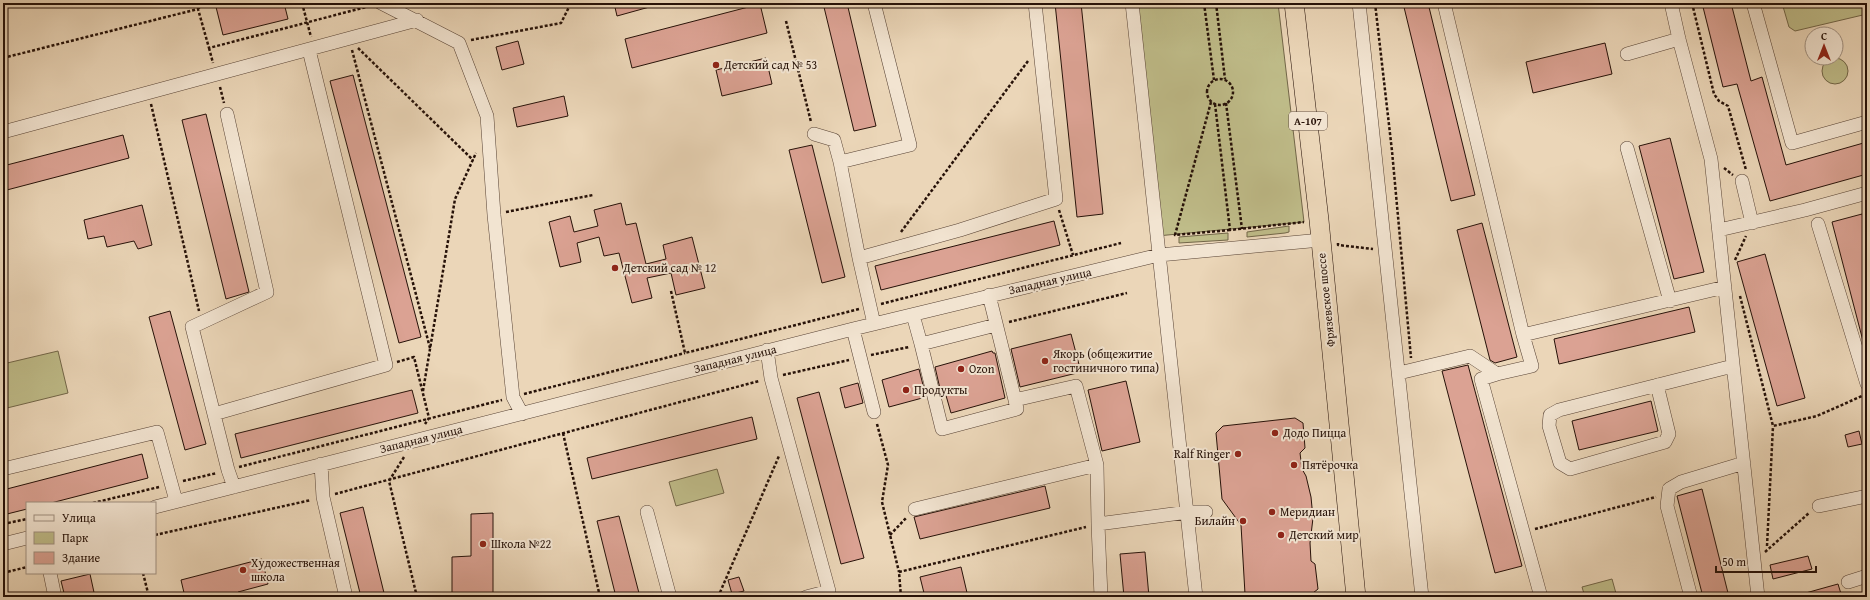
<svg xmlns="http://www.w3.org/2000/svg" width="1870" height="600" font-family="'Gentium Book Plus',serif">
  <rect width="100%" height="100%" fill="#ebd6b8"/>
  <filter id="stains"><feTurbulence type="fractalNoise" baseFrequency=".005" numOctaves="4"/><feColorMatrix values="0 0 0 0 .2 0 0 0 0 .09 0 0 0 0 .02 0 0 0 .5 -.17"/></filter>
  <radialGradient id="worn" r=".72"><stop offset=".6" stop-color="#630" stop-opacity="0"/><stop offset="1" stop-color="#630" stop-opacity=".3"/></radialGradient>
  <path fill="#bfbc89" stroke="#726648" d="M1135,3H1278L1304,222L1157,236Z
    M1782,3H1867V14L1795,31L1789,27Z
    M1822 71a13 13 0 1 1 26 0a13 13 0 1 1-26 0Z
    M1289,226V232L1285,233L1247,237V232Z
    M1228,233V240L1179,243V237Z
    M58,351L68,393L3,409V364Z
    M717,469L724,493L676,506L669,482Z
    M1612,579L1617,597H1585L1582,587Z"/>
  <path fill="#dba293" stroke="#261108" d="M215,3H284L288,19L223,35Z
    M614,3H653V6L617,16Z
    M823,3H847L876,126L854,131Z
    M1055,3H1081L1103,214L1077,217Z
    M1403,3H1428L1475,195L1451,201Z
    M1702,3H1731L1751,81L1762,77L1786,165L1867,142V174L1770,201L1737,84L1723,87Z
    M760,4L767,33L632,68L625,39Z
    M518,41L524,64L502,70L496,47Z
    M1605,43L1612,74L1533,93L1526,62Z
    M766,58L772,84L722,96L716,70Z
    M353,75L421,337L399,343L330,81Z
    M564,96L568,116L517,127L513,108Z
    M206,114L249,292L226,299L182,120Z
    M123,135L129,158L3,191V166Z
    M1670,138L1704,272L1674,279L1639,146Z
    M812,145L845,277L822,283L789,150Z
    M621,203L626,225L636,223L646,264L666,259L663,245L692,237L705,288L676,295L671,273L647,278L652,298L632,303L619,253L604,256L599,237L577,243L581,262L560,267L549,222L570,216L574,232L598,226L594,210Z
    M142,205L152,245L138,249L134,241L107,247L104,236L88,239L84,220Z
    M1862,214L1867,232V341H1863L1832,222Z
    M1054,221L1060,245L881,290L875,266Z
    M1482,223L1517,357L1495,363L1490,360L1457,230Z
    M1765,254L1805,398L1777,406L1737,262Z
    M1689,307L1695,332L1559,364L1554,339Z
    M170,311L206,444L185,450L149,317Z
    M1071,334L1081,372L1020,387L1011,349Z
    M992,351L993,353H995L1005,398L951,413L945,392L941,393L935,367Z
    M1468,365L1522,566L1495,573L1442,371Z
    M919,369L926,397L889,407L882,380Z
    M1126,381L1140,442L1102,451L1088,390Z
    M858,383L863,403L845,408L840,388Z
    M412,390L418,413L241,458L235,434Z
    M819,392L864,558L841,564L797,398Z
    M1651,401L1658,431L1579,450L1572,421Z
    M752,417L757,439L592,479L587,458Z
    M1295,418L1303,423L1305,448L1300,453L1302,469L1306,476L1311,497L1313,518L1310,543L1311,561L1315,564L1318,589L1313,593L1275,597H1249L1245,594L1241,525L1222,499L1216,433L1223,426Z
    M1859,431L1862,444L1848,447L1845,435Z
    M142,454L148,478L51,503H27V509L3,515V490Z
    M1045,486L1050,508L920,539L914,517Z
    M1702,489L1729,597H1703L1677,496Z
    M363,507L385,597H361L340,513Z
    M493,513V597H452V557L471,556V514Z
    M619,516L640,597H616L597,521Z
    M1145,552L1149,597H1124L1120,554Z
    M1808,556L1812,569L1773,579L1770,565Z
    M262,559L268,584L238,592L240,597H185L181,580Z
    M961,567L968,597H925L920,577Z
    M90,574L95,597H65L61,581Z
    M739,577L744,591L732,594L728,580Z
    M1838,584L1842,597H1803L1802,594Z"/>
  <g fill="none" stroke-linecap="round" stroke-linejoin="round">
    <g stroke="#574234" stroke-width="14">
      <path id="minor" d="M381,3L459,43L487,116L494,215L513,397L522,414
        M1132,3L1196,597
        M1359,3L1422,597
        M1444,3L1523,335L1725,287
        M1671,3L1679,39L1711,159L1758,597
        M1753,3L1792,143L1867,122
        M1627,54L1679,39
        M227,114L267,292L192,327L228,470L234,487
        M3,132L417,20
        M814,134L834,140L840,162
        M1627,148L1670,301
        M1742,181L1752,223
        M1818,224L1867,384
        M1719,230L1805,210L1867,193
        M859,258L840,162L910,145L874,3
        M989,295L1015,400L1076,386L1097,465L1098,524
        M913,315L921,344L996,325
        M874,324L859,258L960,230L1056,199L1035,3
        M853,329L874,412
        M921,344L942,429L1017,409L1015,400
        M767,350L771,378L829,591L806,597
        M1399,373L1470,356L1497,374L1532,366L1523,335
        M1497,374L1481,379L1541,597
        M1657,385L1669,434L1665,442L1570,469L1560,463L1549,426L1550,415L1559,410C1617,395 1675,381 1733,366
        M214,414L386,365L309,50
        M321,464L323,497L346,597
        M3,469L157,432L176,501
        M1819,506L1867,496
        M155,507L853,329L1159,255L1321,240
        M915,509L1097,465
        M647,512L670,597
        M3,544L27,538
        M50,573L55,597
        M1848,582L1867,576
        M1101,597L1098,524L1188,512H1206
        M1691,597L1667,506L1669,489L1681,482L1744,463"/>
    </g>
    <g stroke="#261108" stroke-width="20">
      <path id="highway" d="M1294,3L1319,220L1356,597"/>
    </g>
    <path stroke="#261108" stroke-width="2.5" stroke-dasharray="3 2" stroke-linecap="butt" d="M302,3L311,37
      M1204,3L1214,80
      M1216,3L1225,79
      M1375,3L1392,151L1411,358
      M1692,3L1714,94L1719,101L1728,106L1746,170
      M198,9L203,3
      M786,21L811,122
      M471,40L561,23L571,3
      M209,48L213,63
      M358,48L473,160
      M352,50L430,348
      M3,58L198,9L209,48L370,6
      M1207 92a13 13 0 1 1 26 0a13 13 0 1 1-26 0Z
      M220,87L224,103
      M1211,102L1175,235L1230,230
      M1226,103L1242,229
      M151,104L199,311
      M1215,104L1230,230L1304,222
      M1724,168L1733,175
      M1059,210L1073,255
      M506,212L593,195
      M901,232L1028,61
      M1338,243V245L1373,249
      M1735,260L1746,236
      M671,291L685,353L859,309
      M1740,296L1773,426L1817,416L1862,396
      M881,304L1121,243
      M1009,322L1127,293
      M871,355L909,347
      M397,362L414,357L429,418L425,424
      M783,375L849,360
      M423,391L455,199L476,153
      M524,394L685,353
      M877,424L888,465L882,502L899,572
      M563,433L600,597
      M404,457L389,481L417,597
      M239,467L502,400
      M183,481L217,473
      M335,494L759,381
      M93,503L159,487
      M3,524L27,519
      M1535,529L1656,497
      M155,535L311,500
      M890,535L907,517
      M1767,546L1773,426
      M1765,552L1809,513
      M3,573L27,567
      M143,573L149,597
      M718,597L779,456
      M901,597L899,572L1086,527"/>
    <use href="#minor" stroke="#f2e4d1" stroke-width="13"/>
    <use href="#highway" stroke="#ebd6b8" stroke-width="19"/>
  </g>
  <g fill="#8f2418" stroke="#f2e4d1" stroke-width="1.5">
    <circle cx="716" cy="65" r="4"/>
    <circle cx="615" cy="268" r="4"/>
    <circle cx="1045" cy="361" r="4"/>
    <circle cx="961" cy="369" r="4"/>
    <circle cx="906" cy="390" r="4"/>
    <circle cx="1275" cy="433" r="4"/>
    <circle cx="1238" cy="454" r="4"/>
    <circle cx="1294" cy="465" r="4"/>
    <circle cx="1272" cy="512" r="4"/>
    <circle cx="1243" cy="521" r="4"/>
    <circle cx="1281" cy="535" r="4"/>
    <circle cx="483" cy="544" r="4"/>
    <circle cx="243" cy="570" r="4"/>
  </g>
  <g text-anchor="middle" stroke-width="4" stroke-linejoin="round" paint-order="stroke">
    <rect fill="#f2e4d1" stroke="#635044" stroke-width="1" x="1289" y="112" width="38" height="18" rx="3"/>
    <g font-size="11" font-weight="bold" fill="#261108">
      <text x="1308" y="125">А-107</text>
    </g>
    <g font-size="12" fill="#261108" stroke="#f2e4d1" text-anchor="start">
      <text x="724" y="69">Детский сад № 53</text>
      <text x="623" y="272">Детский сад № 12</text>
      <text x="1053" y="358">Якорь (общежитие<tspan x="1053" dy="14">гостиничного типа)</tspan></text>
      <text x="969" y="373">Ozon</text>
      <text x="914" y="394">Продукты</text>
      <text x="1283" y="437">Додо Пицца</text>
      <text x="1230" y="458" text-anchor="end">Ralf Ringer</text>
      <text x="1302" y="469">Пятёрочка</text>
      <text x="1280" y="516">Меридиан</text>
      <text x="1235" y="525" text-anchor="end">Билайн</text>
      <text x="1289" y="539">Детский мир</text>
      <text x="491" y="548">Школа №22</text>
      <text x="251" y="567">Художественная<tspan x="251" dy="14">школа</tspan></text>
    </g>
    <g font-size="12" fill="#261108" stroke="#f2e4d1">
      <text transform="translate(1050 281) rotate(-13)" y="4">Западная улица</text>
      <text transform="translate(1326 300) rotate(-96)" y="4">Фрязевское шоссе</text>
      <text transform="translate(735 359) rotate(-14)" y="4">Западная улица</text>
      <text transform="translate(421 439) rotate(-14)" y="4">Западная улица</text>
    </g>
  </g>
  <rect width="1870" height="600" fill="none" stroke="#ebd6b8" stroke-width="16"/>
  <rect x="4" y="4" width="1862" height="592" fill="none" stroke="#261108" stroke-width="2"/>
  <rect x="8" y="8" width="1854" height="584" fill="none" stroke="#261108"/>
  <rect x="26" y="502" width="130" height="72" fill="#f2e4d1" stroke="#a09081"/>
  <rect x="34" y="515" width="20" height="6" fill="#f2e4d1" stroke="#a09081"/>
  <text x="62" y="522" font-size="12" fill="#261108">Улица</text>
  <rect x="34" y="532" width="20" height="12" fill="#bfbc89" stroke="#a09081"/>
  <text x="62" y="542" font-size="12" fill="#261108">Парк</text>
  <rect x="34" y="552" width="20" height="12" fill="#dba293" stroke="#a09081"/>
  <text x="62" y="562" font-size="12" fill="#261108">Здание</text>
  <g transform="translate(1824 46)"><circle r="19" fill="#f2e4d1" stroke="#a09081"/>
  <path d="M0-3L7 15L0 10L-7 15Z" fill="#8f2418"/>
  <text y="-6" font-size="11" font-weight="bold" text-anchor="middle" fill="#261108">С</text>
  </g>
  <path d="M1716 566v6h100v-6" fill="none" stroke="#261108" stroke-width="2"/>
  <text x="1722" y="566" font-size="12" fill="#261108" stroke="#f2e4d1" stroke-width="3" paint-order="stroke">50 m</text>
  <rect width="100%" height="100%" filter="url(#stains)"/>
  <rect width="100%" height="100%" fill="url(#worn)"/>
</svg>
